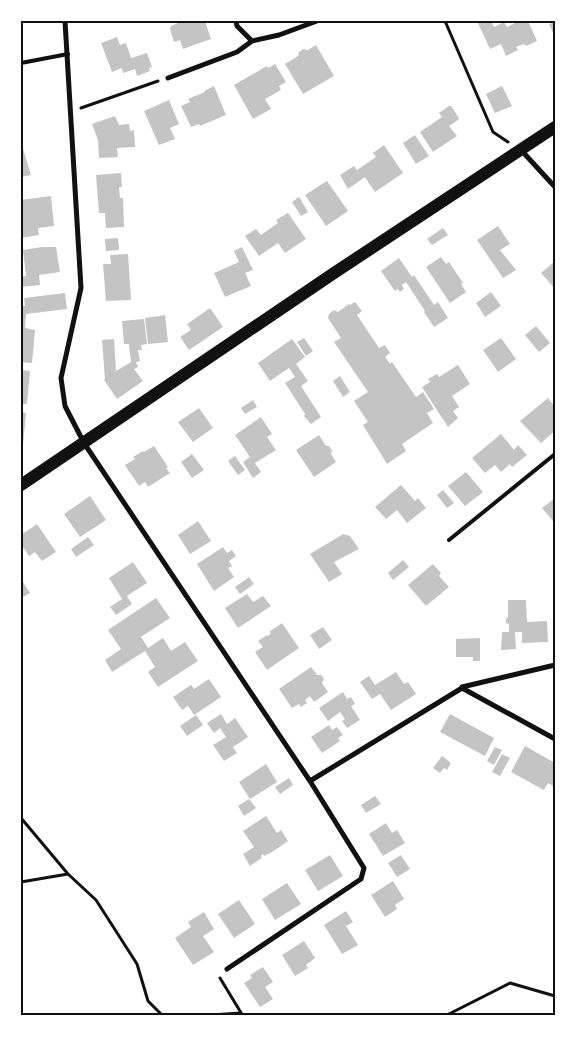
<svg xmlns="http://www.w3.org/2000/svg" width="576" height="1037" font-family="Manrope,sans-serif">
  <rect width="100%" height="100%" fill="#fff"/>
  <path fill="#c4c4c4" d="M183,21H205L211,39L183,49L180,40L174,42L170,29L171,26Z
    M477,21H491L494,27L504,22L507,27L515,23L514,21H528L537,41L526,46L524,44L516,47L518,50L506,56L501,44L490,49Z
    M555,22V37L549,24Z
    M117,37L120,45L126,43L131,58L147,53L152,67L149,68L150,71L137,76L135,69L123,73L122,68L112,72L101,43Z
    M316,45L334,76L303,94L285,64L298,56L299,52L303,49L308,50Z
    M275,64L286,82L279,86L281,90L265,99L271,109L253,119L234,85L267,66L268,68Z
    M214,86L226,115L200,126L199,124L191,127L181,106L190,102L188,99L205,92L204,91Z
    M502,86L512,106L495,113L486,94Z
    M169,100L179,124L170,128L175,139L159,145L144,111Z
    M449,106H451L459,118L458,120L449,126L457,136L433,152L420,132L442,117L439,113Z
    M115,116L119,125L129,124L130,131L134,130L135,147L117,148L118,157L99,158L98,140L92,124Z
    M415,135L429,156L416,164L403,143Z
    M21,142L31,175L21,177Z
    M384,145L403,173L375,192L365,177L348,189L340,175L354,166L357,170L376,157L373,153Z
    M121,173L122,187H119L120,198H123L124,227L106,228L105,213H99L96,175Z
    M327,181L348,211L326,226L305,195Z
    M51,196L54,226L38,228L39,235L21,238V216H23L21,200Z
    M299,197L308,212L301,216L292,202Z
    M288,213L306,239L285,253L278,243L259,256L245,236L256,229L261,235L278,223L276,220Z
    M498,226L510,244L500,250L516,270L503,278L477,240Z
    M443,228L448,235L432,245L427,239Z
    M118,238L119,250L106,251L105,239Z
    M42,247H56L60,272L39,275L40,285L21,287V277L26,276L23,250Z
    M242,247L253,270L245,273L251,286L225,297L214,273L239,262L234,251Z
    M128,254L131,300L106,301L103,264H111L110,255Z
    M441,257L446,264L449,262L463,283L461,284L466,292L450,303L426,267Z
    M399,258L412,277L414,275L434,305L438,302L448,318L434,327L424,312L425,311L406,282L402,285L404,289L400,292L398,289L395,291L381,271Z
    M555,261V289L541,273Z
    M491,292L501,306L485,317L476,303Z
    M65,293L67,309L26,314L25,328L35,330L32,363L21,362V306H25L24,298Z
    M355,302L362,311L357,315L379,348L385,345L390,353L385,357L390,364L392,362L416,397L423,392L434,409L427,413L433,423L402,444L406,451L387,464L363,425L368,422L354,401L368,392L334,342L341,338L328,318L329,314L334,310L338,312L349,304L350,305Z
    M210,308L223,327L189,350L180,337L191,330L187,324Z
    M165,315L168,342L148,344L145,318Z
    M144,319L147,344L141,345L142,350H138L140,361L136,362L138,367L134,369L143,381L117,399L104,380L105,379L102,340L114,339L116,371L131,362L129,344H124L122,321Z
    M536,326L550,343L539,352L525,335Z
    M304,338L313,351L306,356L297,342Z
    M501,338L516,359L498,372L483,350Z
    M292,339L305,357L296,364L308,381L301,386L321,417L311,424L304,416L305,414L285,383L295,377L289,368L270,381L258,363Z
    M458,365L470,384L452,396L459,407L453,411L458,418L448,427L422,387L430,382L428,379L437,374L439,377Z
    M21,370L30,371L27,404H21Z
    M340,376L350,392L343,397L333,381Z
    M548,398L555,407V431L541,443L520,421Z
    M253,400L257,407L245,414L241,408Z
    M199,408L213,428L193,442L178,422Z
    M21,412L26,413L23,445H21Z
    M261,417L272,434L267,437L276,450L255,463L261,472L253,478L243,462L250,457L235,435Z
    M501,434L514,450L518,445L527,455L512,467L510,464L501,472L495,465L485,473L472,458Z
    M319,435L326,446H329L332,451L331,454L336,462L314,477L296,450Z
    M154,446L168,467L166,468L170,473L148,487L145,482L139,486L125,465L135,459L133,457L143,451L144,452Z
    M192,454L204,470L192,478L181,462Z
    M235,456L245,470L238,475L228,461Z
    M466,472L483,492L465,506L448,486Z
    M401,485L415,501L418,498L426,508L407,523L397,510L386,519L375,507Z
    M443,490L454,503L447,508L437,495Z
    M90,496L106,520L80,537L64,514Z
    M555,498V519L553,521L542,508Z
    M198,521L211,541L190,554L178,535Z
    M37,524L56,552L42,561L35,552L29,556L21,544V535Z
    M343,534L350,536L359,549L334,562L342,574L329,582L310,554Z
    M88,537L94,545L76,557L71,549Z
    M223,547L227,553L232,550L236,556L229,561L232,566L228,568L234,577L214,591L197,564Z
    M403,560L409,567L393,580L388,573Z
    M133,562L147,583L127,596L132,604L116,615L110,607L122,599L109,578Z
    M433,564L441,573L439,576L449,587L426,606L408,585Z
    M249,577L254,584L240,594L235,587Z
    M21,579L30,593L23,597L21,594Z
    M247,594L253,602L263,596L271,606L238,628L225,608Z
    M156,598L170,618L141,637L148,648L163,638L171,651L185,642L198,661L158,687L148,672L155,667L145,651L112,672L105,660L121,649L108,630Z
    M508,600H526L527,622L547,621L548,642L522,643V632H515L516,649L501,650L502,632H509V624L506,623V619L508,617Z
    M282,623L299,648L267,670L255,652L263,647L258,641L267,635L268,636L271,633L269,632Z
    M323,627L332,640L319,649L310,635Z
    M480,638V661H473V657H456V639Z
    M311,667L317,675H321L324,679L322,683L328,692L314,702L310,696L305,700L307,703L301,707L299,704L292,708L279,689Z
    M396,672L404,684L408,682L416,694L391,710L380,694L372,699L360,682L369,676L375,685Z
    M209,679L221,697L194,715L188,706L182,710L173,697L191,685L194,689Z
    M343,692L347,699L351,697L355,704L351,706L360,720L347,728L342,721L345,719L340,712L328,721L319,708Z
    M221,714L227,724L235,718L248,737L233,747L237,753L224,761L213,745L226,737L220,728L214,733L207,723Z
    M450,714L494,738L485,756L440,732Z
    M196,715L203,725L187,736L180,726Z
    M329,725L332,730L337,727L343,735L338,738L340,741L322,753L311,737Z
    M525,746L555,763V787L548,783L544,790L511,772Z
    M495,747L502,750L494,765L487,761Z
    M502,754L510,758L500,776L492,772Z
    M442,756L451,763L447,770L444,768L440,773L433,768Z
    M266,764L277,782L250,799L239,782Z
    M289,778L293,785L280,794L275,787Z
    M375,796L381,804L366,813L361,805Z
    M249,799L256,808L244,816L238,806Z
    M266,816L277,833L281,830L288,841L272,852L264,856L263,854L261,856L262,858L250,866L243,854L254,847L243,831Z
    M386,823L392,833L397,830L405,843L383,856L369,834Z
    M330,855L343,876L318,891L305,870Z
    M401,855L410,869L397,877L388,863Z
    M393,881L404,899L395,905L397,909L385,917L371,895Z
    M287,883L301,904L275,920L262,899Z
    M239,900L255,924L234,938L218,914Z
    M346,911L353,922L346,926L358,945L342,954L324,925Z
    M204,912L214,929L203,936L214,952L193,965L175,938L191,927L188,922Z
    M304,941L315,958L306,965L308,968L295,976L282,955Z
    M263,967L273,982L265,987L273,999L260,1007L244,983L252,978L250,975Z"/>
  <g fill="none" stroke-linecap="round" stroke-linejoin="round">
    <path stroke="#111" stroke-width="3" d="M445,21L493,132L508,142
      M81,108L158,81
      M21,818L68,874L21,882
      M68,874L96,900L137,964L148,1001L162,1015L174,1016
      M220,978L243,1016
      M195,1016L241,1013
      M445,1016L510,983L555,996"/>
    <path stroke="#111" stroke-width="4" d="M21,63L68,54
      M449,540L555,454"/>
    <path stroke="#111" stroke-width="5" d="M65,21L81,288L61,378L65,406L84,443L310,781L364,868L361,879L227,969
      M236,21L237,26L252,41L279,35L317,21
      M168,78L237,52L252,41
      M521,150L555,187
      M462,687L555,665
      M310,781L462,688L555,739"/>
    <path stroke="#111" stroke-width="12" d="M21,485L334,273L555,127"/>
  </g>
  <rect width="576" height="1037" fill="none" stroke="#ffffff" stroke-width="45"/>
  <rect x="22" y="22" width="532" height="992" fill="none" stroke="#111" stroke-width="2"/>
</svg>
